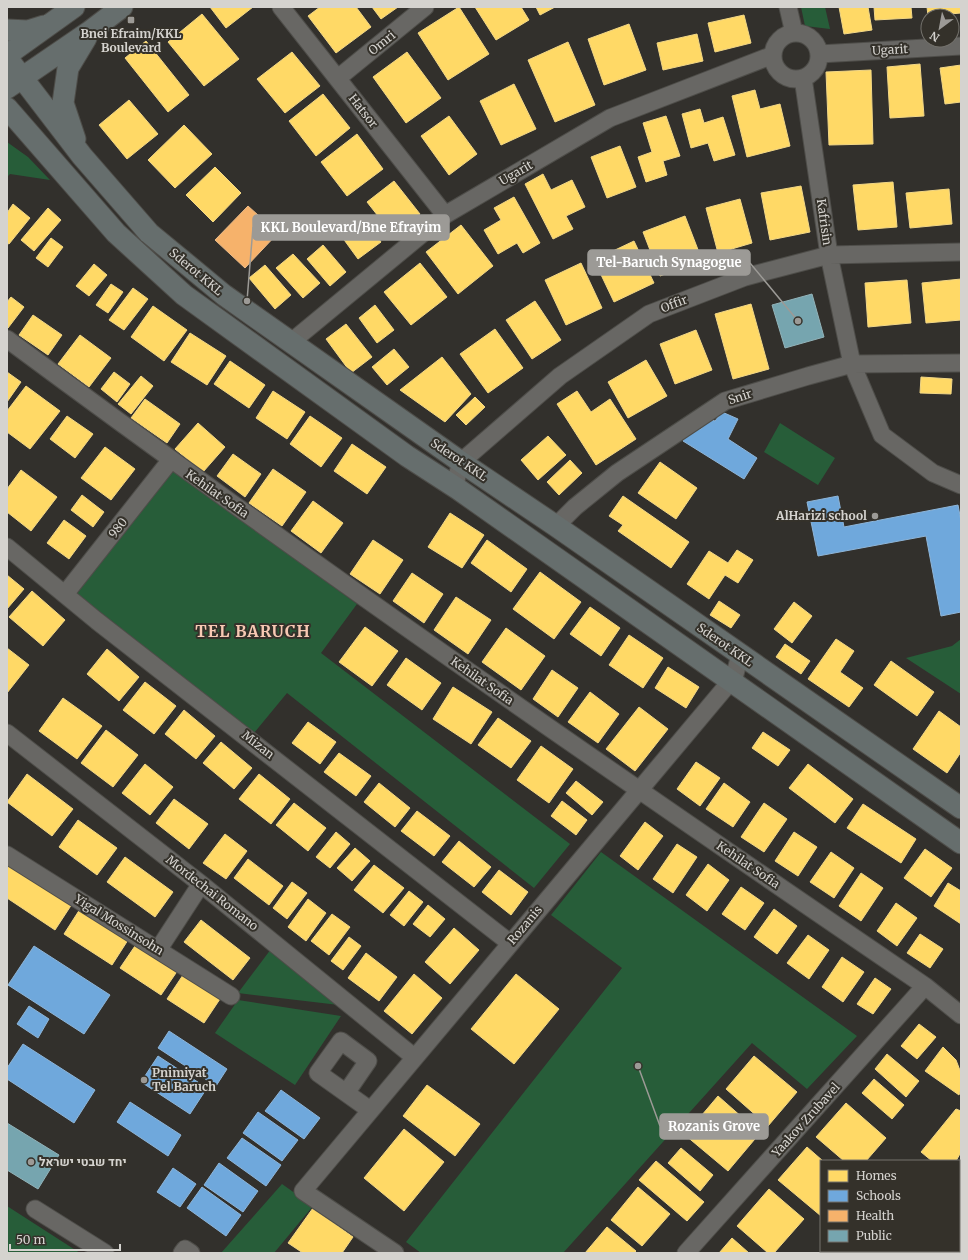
<svg xmlns="http://www.w3.org/2000/svg" width="968" height="1260" font-family="Merriweather,Heebo,serif">
  <rect width="100%" height="100%" fill="#32302c"/>
  <path fill="#275d39" d="M801,7H825L830,29L805,26Z
    M7,142L28,157L50,180L10,174L7,177Z
    M780,423L835,458L818,485L764,452Z
    M171,469L357,604L321,653L570,844L534,888L287,693L254,733L76,593Z
    M961,639V694L906,658L952,646Z
    M601,852L857,1036L807,1089L752,1043L563,1253H421L406,1242L622,968L551,915Z
    M271,949L339,1005L238,993Z
    M238,1000L341,1016L295,1085L215,1033Z
    M282,1184L313,1206L274,1253H221Z
    M7,1206L80,1253H7Z"/>
  <path fill="#ffd966" stroke="#f2d786" d="M210,7H253L226,28Z
    M320,7H356L371,27L336,53L308,16Z
    M372,7H398L381,19Z
    M459,7L489,54L448,80L418,33Z
    M475,7H521L529,20L496,40Z
    M536,7H555L540,15Z
    M839,7H868L872,30L844,34Z
    M874,7H911L912,18L875,20Z
    M927,7H961V13L928,16Z
    M202,14L239,59L204,86L168,42Z
    M744,15L751,43L715,52L708,23Z
    M629,24L646,70L604,85L588,39Z
    M697,34L703,61L663,70L657,43Z
    M146,41L189,95L168,112L125,58Z
    M568,42L595,105L555,122L528,60Z
    M292,52L320,86L285,113L257,79Z
    M407,52L441,98L406,123L373,77Z
    M920,64L924,116L890,118L887,67Z
    M961,65V102L945,104L940,68Z
    M871,70L873,144L829,145L826,72Z
    M514,84L536,129L501,145L480,101Z
    M755,90L760,109L780,104L790,146L747,157L732,96Z
    M323,94L350,128L316,156L289,121Z
    M129,100L158,134L127,159L99,125Z
    M700,109L704,123L723,117L735,155L714,161L708,143L691,148L682,114Z
    M449,116L477,154L449,175L421,136Z
    M666,116L680,156L663,161L667,175L646,182L638,157L652,152L643,123Z
    M184,125L212,154L175,188L148,160Z
    M357,134L383,169L347,196L321,162Z
    M620,146L636,187L607,198L591,157Z
    M215,167L241,193L213,222L186,195Z
    M543,174L551,190L572,180L585,207L566,216L573,229L553,239L525,184Z
    M394,181L420,214L393,235L367,202Z
    M893,182L897,227L858,230L853,185Z
    M801,186L810,232L770,240L761,193Z
    M949,189L952,224L910,228L906,193Z
    M514,197L540,243L523,253L517,243L498,254L484,230L501,220L494,208Z
    M740,199L752,243L718,253L706,208Z
    M13,204L30,218L9,244L7,243V213Z
    M48,208L61,220L34,251L21,240Z
    M685,216L702,260L660,276L643,232Z
    M365,220L381,242L358,259L342,237Z
    M461,225L493,266L458,294L426,252Z
    M51,238L63,247L48,267L36,258Z
    M634,241L654,283L614,302L594,260Z
    M323,245L346,272L330,286L307,259Z
    M293,254L320,283L303,298L276,268Z
    M420,263L447,297L411,325L384,292Z
    M581,263L602,308L566,325L545,280Z
    M94,264L107,275L89,296L76,286Z
    M265,265L291,295L275,309L249,278Z
    M961,279V320L926,323L922,283Z
    M907,280L911,323L868,327L865,283Z
    M111,284L123,292L108,313L96,305Z
    M133,288L148,299L124,330L109,320Z
    M11,297L24,307L8,328L7,302Z
    M535,301L561,340L532,359L506,320Z
    M751,304L769,369L733,379L715,314Z
    M375,305L394,330L377,343L359,318Z
    M153,306L187,330L164,361L131,337Z
    M33,315L62,335L48,355L19,335Z
    M346,324L372,357L351,373L326,339Z
    M495,329L523,368L488,393L460,354Z
    M696,330L712,370L675,384L660,344Z
    M190,333L226,356L207,385L171,362Z
    M80,335L111,358L89,387L58,364Z
    M394,349L409,367L387,385L372,367Z
    M442,357L471,394L445,422L400,390Z
    M646,360L667,396L628,418L608,382Z
    M230,361L265,385L249,408L214,384Z
    M7,372L21,382L7,402Z
    M114,372L130,384L117,402L101,389Z
    M141,376L153,386L131,414L118,404Z
    M921,377L952,379L951,394L920,393Z
    M26,386L60,411L30,449L7,432V411Z
    M273,391L305,412L287,439L256,418Z
    M577,391L591,412L610,399L636,439L596,465L557,404Z
    M475,397L485,407L466,425L456,415Z
    M145,399L180,424L167,443L131,418Z
    M67,416L93,434L75,458L50,439Z
    M310,416L342,438L321,467L290,444Z
    M198,423L225,447L203,472L175,449Z
    M548,436L566,455L538,480L521,460Z
    M352,444L386,467L367,494L334,471Z
    M105,447L135,469L111,500L81,478Z
    M233,454L261,474L245,497L217,476Z
    M570,460L582,473L559,495L547,482Z
    M660,462L697,488L676,519L638,493Z
    M273,469L306,492L282,526L249,503Z
    M21,470L57,497L31,531L7,512V489Z
    M82,495L104,512L93,527L71,510Z
    M623,496L689,542L671,568L618,531L623,525L609,516Z
    M313,501L343,523L321,553L291,531Z
    M450,513L484,535L462,568L428,547Z
    M64,520L86,536L69,559L47,543Z
    M373,540L403,560L380,594L350,574Z
    M487,540L527,569L511,592L471,563Z
    M737,550L753,560L738,583L725,575L709,599L687,584L709,551L728,563Z
    M540,572L581,602L554,639L513,609Z
    M412,573L443,594L424,623L393,601Z
    M7,575L24,589L7,609Z
    M32,591L65,620L43,646L9,617Z
    M456,597L491,620L468,654L434,630Z
    M719,601L740,615L731,628L710,615Z
    M794,602L812,616L792,643L774,629Z
    M590,607L620,628L601,656L570,634Z
    M365,627L398,651L372,686L339,662Z
    M506,628L545,656L521,690L482,662Z
    M629,635L663,658L643,688L609,665Z
    M836,639L854,651L840,672L863,688L849,707L808,679Z
    M785,644L810,661L801,674L776,657Z
    M7,648L29,665L7,693Z
    M107,649L139,677L119,701L87,674Z
    M406,658L441,683L422,710L387,685Z
    M891,661L934,692L917,716L874,685Z
    M668,667L699,687L686,708L655,688Z
    M552,670L578,688L558,717L533,699Z
    M145,682L176,706L154,734L123,710Z
    M453,687L492,712L471,744L433,719Z
    M590,692L619,714L598,743L568,722Z
    M63,698L102,726L77,759L39,731Z
    M639,707L668,729L635,771L606,749Z
    M184,710L215,736L196,759L165,734Z
    M939,711L961,727V752L947,773L913,749Z
    M498,718L531,741L511,768L478,745Z
    M308,722L336,742L320,764L292,743Z
    M106,730L138,755L113,787L81,763Z
    M763,732L790,750L778,766L752,748Z
    M221,742L252,768L234,789L203,763Z
    M541,746L573,769L549,803L517,780Z
    M339,753L371,776L356,796L324,772Z
    M696,762L720,778L700,806L677,789Z
    M145,764L173,787L150,815L122,793Z
    M808,764L853,799L835,823L789,788Z
    M27,774L73,809L52,836L7,802Z
    M259,774L290,799L271,824L239,799Z
    M576,781L603,802L592,815L566,793Z
    M379,783L410,808L395,827L364,802Z
    M724,783L750,802L733,827L706,809Z
    M174,799L208,824L189,849L156,823Z
    M562,801L587,820L576,835L551,816Z
    M294,803L326,828L308,851L276,825Z
    M764,803L787,819L764,852L741,837Z
    M863,804L916,839L901,863L847,828Z
    M417,811L450,836L434,856L401,831Z
    M78,820L117,848L97,875L59,847Z
    M645,822L663,836L638,870L620,856Z
    M336,832L350,844L330,868L316,857Z
    M794,832L817,847L798,876L775,861Z
    M225,834L247,851L226,879L203,863Z
    M459,841L491,867L474,887L442,862Z
    M677,844L697,857L673,893L653,879Z
    M355,848L370,861L352,881L337,868Z
    M925,849L952,868L931,897L904,878Z
    M831,852L854,868L834,898L810,882Z
    M125,857L173,892L155,917L107,882Z
    M248,859L283,886L269,905L234,878Z
    M7,862L72,904L55,930L7,898Z
    M708,864L729,880L707,911L686,895Z
    M374,865L404,888L383,913L354,890Z
    M499,870L528,892L511,915L482,892Z
    M861,873L883,888L861,921L839,906Z
    M292,882L307,893L287,919L273,908Z
    M948,883L961,891V924L934,906Z
    M741,887L764,903L745,930L722,914Z
    M409,891L423,902L404,926L390,915Z
    M308,899L326,913L306,941L288,927Z
    M896,903L917,918L897,946L877,931Z
    M428,905L445,919L430,937L413,924Z
    M80,909L128,940L112,965L64,934Z
    M774,909L797,926L777,954L754,937Z
    M332,914L350,927L329,955L311,941Z
    M201,920L250,958L233,980L184,942Z
    M454,928L479,950L450,984L425,962Z
    M920,934L943,949L930,968L907,953Z
    M808,935L829,950L809,979L787,963Z
    M349,937L361,946L343,970L331,961Z
    M137,943L178,970L161,995L120,968Z
    M366,953L397,977L379,1001L348,978Z
    M842,957L864,972L843,1002L822,987Z
    M414,974L442,998L412,1034L384,1011Z
    M516,974L559,1009L514,1064L471,1029Z
    M183,975L220,999L204,1023L167,999Z
    M875,978L891,989L873,1014L857,1004Z
    M919,1024L936,1037L917,1059L901,1046Z
    M943,1047L956,1060L961,1073V1088L959,1095L925,1071Z
    M887,1054L919,1081L906,1097L875,1069Z
    M754,1056L797,1092L768,1126L726,1089Z
    M874,1079L904,1105L892,1119L862,1093Z
    M427,1085L480,1124L455,1156L403,1116Z
    M718,1096L760,1133L728,1171L685,1135Z
    M846,1103L886,1138L866,1161H844L816,1137Z
    M956,1109L961,1111V1152L956,1161H932L921,1152Z
    M404,1129L444,1162L404,1211L364,1178Z
    M807,1147L823,1161H821V1216L778,1180Z
    M681,1148L713,1175L700,1191L668,1163Z
    M656,1161L704,1202L687,1221L639,1180Z
    M638,1187L670,1214L642,1246L611,1220Z
    M769,1189L804,1219L774,1253H768L737,1226Z
    M313,1208L353,1237L342,1253H303L288,1243Z
    M607,1227L636,1251L634,1253H585Z
    M732,1238L749,1253H719Z
    M853,1251H897L895,1253H855Z"/>
  <path fill="#6fa8dc" stroke="#8eb5d8" d="M722,412L738,419L728,439L757,458L744,479L683,441L691,429H701L709,419L715,421Z
    M838,496L844,527L958,505L961,521V612L941,616L926,536L818,556L807,502Z
    M34,946L110,995L84,1034L8,985Z
    M29,1006L49,1019L38,1038L17,1024Z
    M169,1031L227,1069L216,1086L158,1048Z
    M23,1044L95,1090L74,1123L7,1079V1068Z
    M158,1056L207,1088L190,1114L141,1082Z
    M281,1090L320,1118L304,1139L265,1111Z
    M130,1102L181,1135L168,1156L117,1122Z
    M258,1112L298,1140L282,1161L243,1133Z
    M242,1138L281,1165L266,1186L227,1158Z
    M219,1163L258,1191L243,1212L204,1185Z
    M173,1168L196,1184L180,1207L157,1192Z
    M202,1187L241,1215L226,1236L187,1208Z"/>
  <path fill="#f6b26b" stroke="#ecbc89" d="M248,206L278,233L245,268L215,240Z"/>
  <path fill="#76a5af" stroke="#92b3b9" d="M812,294L824,337L785,348L772,305Z
    M7,1123L59,1155L38,1189L7,1170Z"/>
  <g fill="none" stroke-linecap="round" stroke-linejoin="round">
    <g stroke="#4e4d49" stroke-width="19">
      <path id="minor" d="M281,7L445,215
        M788,7L794,33
        M773 56a23 23 0 1 1 46 0a23 23 0 1 1-46 0Z
        M819,54L961,46
        M338,78L425,7
        M803,78L829,255L852,364L882,435L933,473L961,485
        M7,339C308,562 615,775 925,986L961,1015
        M290,343L445,215L610,118L773,55
        M458,489L456,480L461,462L560,376L649,314L745,277L829,255L961,252
        M556,526L575,507L617,473L725,401L808,376L852,364L961,363
        M7,547L97,621L510,943
        M65,594L170,461
        M7,733L201,884L414,1057
        M7,855L231,996
        M158,950L201,884
        M346,1093L368,1061L341,1041L318,1073L370,1110
        M35,1209L105,1253
        M959,1218L961,1215
        M182,1253L185,1249L191,1253
        M395,1253L303,1191L730,682L735,674L740,655
        M686,1253L925,986
        M933,1253L935,1251"/>
    </g>
    <g stroke="#4e4d49" stroke-width="23">
      <path id="major" d="M7,30L28,31L44,26
        M7,55L74,7
        M7,58L82,156L149,233L224,295L461,462L556,526L961,808
        M7,88L89,32L122,7
        M7,108L116,233L184,295L407,456L458,489L961,843
        M75,139L63,103L68,68L86,38"/>
    </g>
    <use href="#minor" stroke="#686764" stroke-width="17"/>
    <use href="#major" stroke="#666e6d" stroke-width="21"/>
  </g>
  <g fill="#9c9a96" stroke="#34312a" stroke-width="1.5">
    <rect x="127" y="16" width="8" height="8" rx="2"/>
    <circle cx="875" cy="516" r="4"/>
    <circle cx="144" cy="1080" r="4"/>
    <circle cx="31" cy="1162" r="4"/>
  </g>
  <g text-anchor="middle" stroke-width="4" stroke-linejoin="round" paint-order="stroke">
    <g font-size="12" font-weight="bold" fill="#d5d3cf" stroke="#34312a" text-anchor="start">
      <text x="131" y="38" text-anchor="middle">Bnei Efraim/KKL<tspan x="131" dy="14">Boulevard</tspan></text>
      <text x="867" y="520" text-anchor="end">AlHarizi school</text>
      <text x="152" y="1077">Pnimiyat<tspan x="152" dy="14">Tel Baruch</tspan></text>
      <text x="39" y="1166">יחד שבטי ישראל</text>
    </g>
    <g font-size="12" fill="#d5d3cf" stroke="#34312a">
      <text transform="translate(382 43) rotate(-39)" y="4">Omri</text>
      <text transform="translate(890 50) rotate(-3)" y="4">Ugarit</text>
      <text transform="translate(363 111) rotate(52)" y="4">Hatsor</text>
      <text transform="translate(516 173) rotate(-30)" y="4">Ugarit</text>
      <text transform="translate(824 222) rotate(82)" y="4">Kafrisin</text>
      <text transform="translate(196 272) rotate(40)" y="4">Sderot KKL</text>
      <text transform="translate(674 304) rotate(-21)" y="4">Offir</text>
      <text transform="translate(740 397) rotate(-18)" y="4">Snir</text>
      <text transform="translate(459 460) rotate(34)" y="4">Sderot KKL</text>
      <text transform="translate(217 494) rotate(35)" y="4">Kehilat Sofia</text>
      <text transform="translate(118 528) rotate(-52)" y="4">980</text>
      <text transform="translate(725 645) rotate(35)" y="4">Sderot KKL</text>
      <text transform="translate(482 681) rotate(35)" y="4">Kehilat Sofia</text>
      <text transform="translate(258 745) rotate(38)" y="4">Mizan</text>
      <text transform="translate(748 865) rotate(34)" y="4">Kehilat Sofia</text>
      <text transform="translate(212 893) rotate(38)" y="4">Mordechai Romano</text>
      <text transform="translate(119 925) rotate(32)" y="4">Yigal Mossinsohn</text>
      <text transform="translate(525 925) rotate(-50)" y="4">Rozanis</text>
      <text transform="translate(806 1120) rotate(-48)" y="4">Yaakov Zrubavel</text>
    </g>
    <g font-size="16" font-weight="bold" letter-spacing="1" fill="#f7c9b3" stroke="#34312a">
      <text x="253" y="637">TEL BARUCH</text>
    </g>
  </g>
  <path fill="none" stroke="#9c9a96" stroke-width="1.5" d="M247 301L253 227M798 321L750 263M638 1066L660 1126"/>
  <g fill="#9c9a96" stroke="#34312a" stroke-width="1.5">
    <circle cx="247" cy="301" r="4"/>
    <circle cx="798" cy="321" r="4"/>
    <circle cx="638" cy="1066" r="4"/>
  </g>
  <g fill="#9c9a96" stroke="#9c9a96" stroke-width="1.5">
    <rect x="253" y="215" width="196" height="25" rx="4"/>
    <rect x="588" y="250" width="162" height="25" rx="4"/>
    <rect x="660" y="1114" width="108" height="25" rx="4"/>
  </g>
  <g font-size="13" text-anchor="middle" font-weight="bold" fill="#fff">
    <text x="351" y="232">KKL Boulevard/Bne Efrayim</text>
    <text x="669" y="267">Tel-Baruch Synagogue</text>
    <text x="714" y="1131">Rozanis Grove</text>
  </g>
  <rect width="968" height="1260" fill="none" stroke="#d5d3cf" stroke-width="16"/>
  <rect x="820" y="1160" width="140" height="92" fill="#34312a" stroke="#74726c"/>
  <rect x="828" y="1170" width="20" height="12" fill="#ffd966" stroke="#74726c"/>
  <text x="856" y="1180" font-size="12" fill="#d5d3cf">Homes</text>
  <rect x="828" y="1190" width="20" height="12" fill="#6fa8dc" stroke="#74726c"/>
  <text x="856" y="1200" font-size="12" fill="#d5d3cf">Schools</text>
  <rect x="828" y="1210" width="20" height="12" fill="#f6b26b" stroke="#74726c"/>
  <text x="856" y="1220" font-size="12" fill="#d5d3cf">Health</text>
  <rect x="828" y="1230" width="20" height="12" fill="#76a5af" stroke="#74726c"/>
  <text x="856" y="1240" font-size="12" fill="#d5d3cf">Public</text>
  <g transform="translate(940 28) rotate(212)"><circle r="19" fill="#34312a" stroke="#74726c"/>
  <path d="M0-3L7 15L0 10L-7 15Z" fill="#9c9a96"/>
  <text y="-6" font-size="11" font-weight="bold" text-anchor="middle" fill="#d5d3cf">N</text>
  </g>
  <path d="M10 1244v6h110v-6" fill="none" stroke="#d5d3cf" stroke-width="2"/>
  <text x="16" y="1244" font-size="12" fill="#d5d3cf" stroke="#34312a" stroke-width="3" paint-order="stroke">50 m</text>
</svg>
